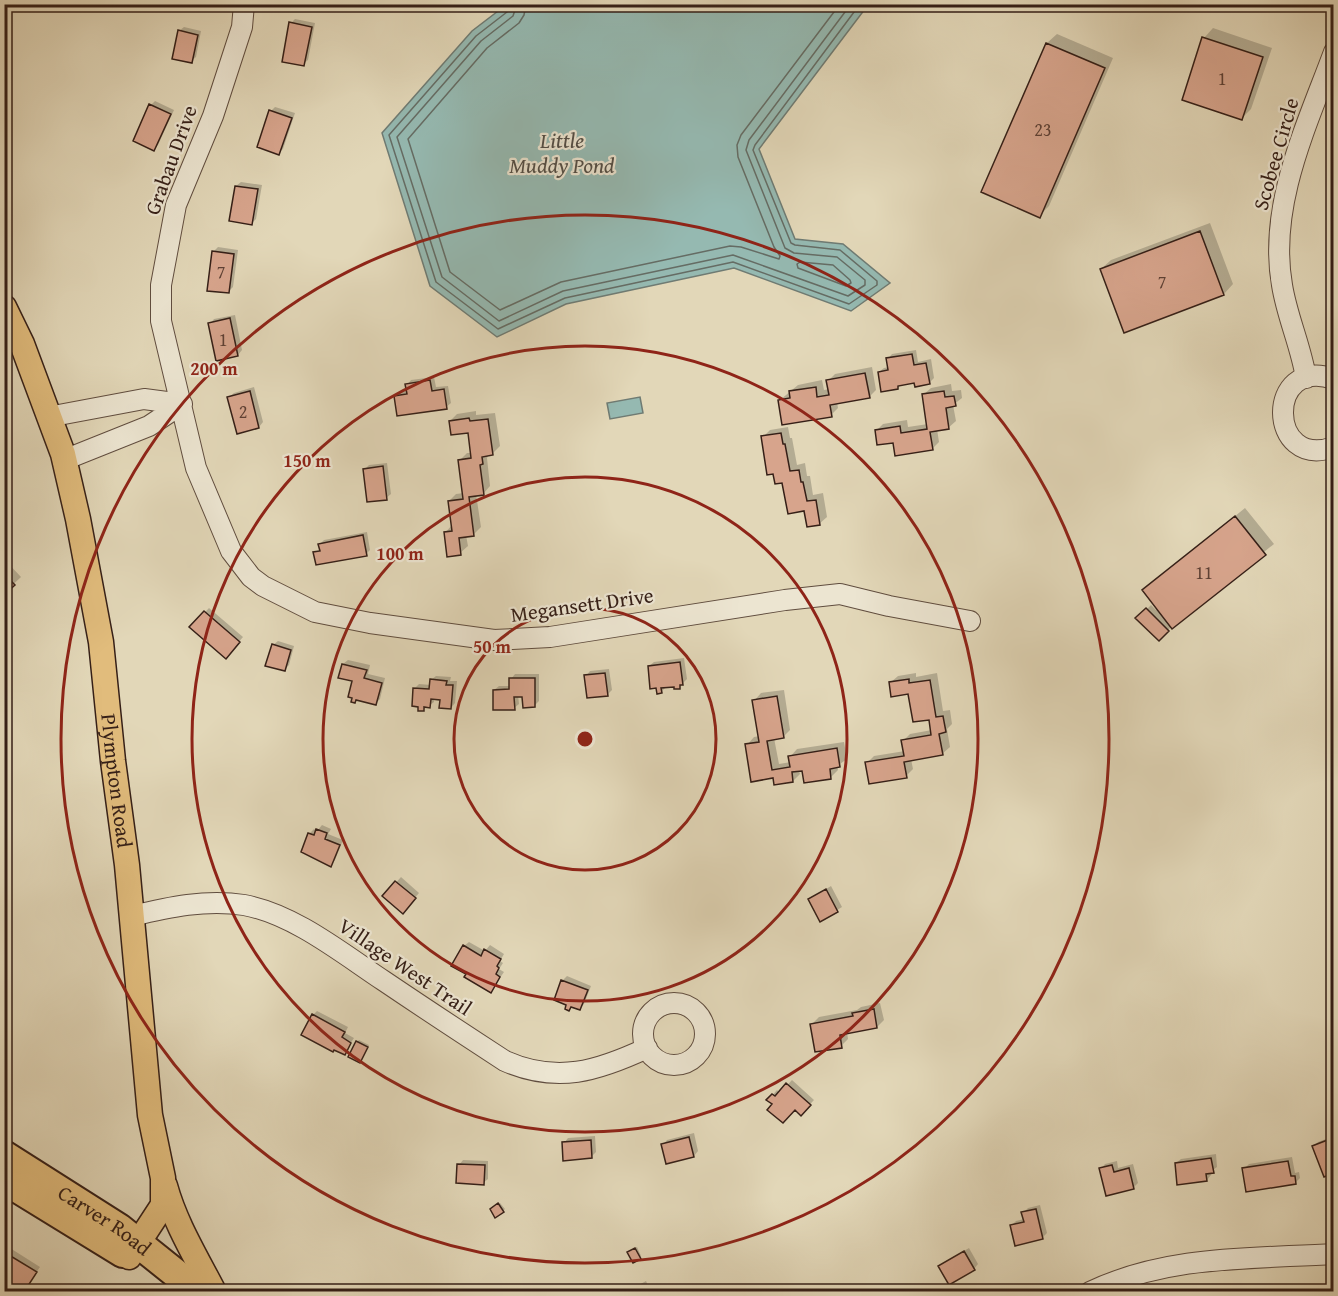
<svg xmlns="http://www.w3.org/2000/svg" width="1338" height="1296" font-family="'Gentium Book Plus',serif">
  <rect width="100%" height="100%" fill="#e2d7b8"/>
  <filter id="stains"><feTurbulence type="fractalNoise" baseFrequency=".00333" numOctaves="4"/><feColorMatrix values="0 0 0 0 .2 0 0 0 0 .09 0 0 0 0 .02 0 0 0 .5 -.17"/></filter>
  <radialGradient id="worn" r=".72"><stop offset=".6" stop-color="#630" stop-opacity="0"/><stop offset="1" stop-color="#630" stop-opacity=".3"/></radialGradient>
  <path fill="#95b9b1" stroke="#6f7b73" stroke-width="1.5" d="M506,5H868L759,149L795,239L843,244L890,283L851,311L734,268L566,304L497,337L430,286L382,133L472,31Z
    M640,397L643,413L610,419L607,403Z"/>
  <path fill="#0003" d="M295,19L315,23L308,60L303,64L291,23Z
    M184,27L201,31L196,57L191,61L179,31Z
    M1213,28L1272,48L1251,109L1242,118L1204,38Z
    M1057,34L1113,58L1049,206L1039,216L983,191L1047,43Z
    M155,101L174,110L158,145L154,149L151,105Z
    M275,107L295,113L283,149L278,153L271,111Z
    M241,182L262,185L256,219L252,223L236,186Z
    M1210,223L1233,284L1224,294L1101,269L1111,260Z
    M218,247L238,250L233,287L229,291L213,252Z
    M235,315L242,350L238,355L210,324L214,319Z
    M916,350L918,362L931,359L934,378L929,383L915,381L901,384L897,388L879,372L884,368L889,367L888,359L892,354Z
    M872,367L876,390L869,397L837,402L838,408L831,415L780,400L798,385L822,380L824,390L829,389L828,381L835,374Z
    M434,377L436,387L448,386L451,403L446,407L396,397L400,392L408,391L407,385L411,380Z
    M951,384L952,391L961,390L962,398L953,405L956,421L948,428L937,429L939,442L932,449L894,441L876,431L883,424L907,420L908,427L928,424L923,395L931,388Z
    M254,387L263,422L259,427L229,397L234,393Z
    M476,411V415L495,413L500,446L493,453L489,454L487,458L490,486L483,494H476L481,527L474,534L466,535L468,546L460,553L445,533L452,525L449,501L456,494L464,493L460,460L467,453H472L469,431L450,421L457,414Z
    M788,427L790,438H792L797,465L805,463L807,476H810L813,495L823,493L827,517L819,524L805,510L784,481L763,437L770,430Z
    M387,463L391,494L386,498L364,470L369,465Z
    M1245,508L1274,544L1172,626L1159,639L1138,618L1151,605L1156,610L1158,608L1144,590Z
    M367,532L370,550L366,554L315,553L321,548L320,544L324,540Z
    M4,549L9,554L4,559Z
    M4,559L21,577L4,593Z
    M209,608L243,637L230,652L191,627Z
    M278,641L294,646L289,665L284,670L273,645Z
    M684,658L687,679L679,687L675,685L666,687L661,692L649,666L654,662Z
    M348,660L370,665L368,674L385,678L380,699L375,704L354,680L343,664Z
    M609,669L612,690L607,695L586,676L590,671Z
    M916,673V677L937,673L943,711L950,710L952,724L947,729L950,747L942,754L911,759L913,769L906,776L867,763L874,756L905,751L903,741L910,734L932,730L930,718L910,693L890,683L898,676Z
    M515,674H539V701L534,706L524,695H518L519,704L514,708L494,690L499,686H511V679Z
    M436,676L451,677L450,681H457L455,703L451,708L442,699L434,698V702L423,710L415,688L419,684L431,685V680Z
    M784,690L790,730L783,737L774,738L779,764L791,762L790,757L797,749L844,742L847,759L837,766L838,770L831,777L804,769L799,770L800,774L793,781L774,777L747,745L754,737L760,736L754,701L761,693Z
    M322,825L331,829L328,834L343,840L335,860L331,865L309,834L314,829L317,831Z
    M401,877L419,893L407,907L384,896Z
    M831,886L842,907L821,920L810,899Z
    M469,942L485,951L490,945L504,954L500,961L503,963L499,969L504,972L491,991L464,946Z
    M567,976L591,986L584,1004L580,1008L555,999L563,980Z
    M880,1003L884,1020L877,1027L847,1032L848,1039L841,1046L812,1024L819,1017L857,1010L861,1007Z
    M317,1011L348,1027L345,1033L354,1038L344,1053L313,1015Z
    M359,1040L369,1045L360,1061L357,1042Z
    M792,1080L814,1100L801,1114L795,1108L774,1104L769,1099L777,1090L780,1093Z
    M1332,1130V1132L1334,1172L1314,1146L1318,1142L1331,1137L1329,1133Z
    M694,1133L698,1151L694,1156L663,1145L667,1140Z
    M595,1136L596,1152L591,1157L564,1143L568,1138Z
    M1216,1154L1217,1167L1210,1172L1211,1175L1207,1180L1176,1163L1181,1159Z
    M1292,1157L1295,1173L1299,1172L1300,1178L1295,1183L1244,1169L1249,1164Z
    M463,1160L488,1161V1179L483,1183L459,1165Z
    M1117,1161L1118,1168L1133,1164L1138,1183L1134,1187L1101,1169L1105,1164Z
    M500,1203L505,1209L503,1211L493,1207Z
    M1040,1205L1047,1233L1042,1238L1012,1225L1016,1221L1024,1219L1023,1213L1028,1208Z
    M637,1247L641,1256L640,1258L631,1250Z
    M10,1248L40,1267L23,1291L4,1254Z
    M969,1248L978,1264L974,1269L945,1262Z
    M646,1281L651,1292H626Z"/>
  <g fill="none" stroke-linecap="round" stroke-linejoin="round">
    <path stroke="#656c64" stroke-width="1.5" d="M509,4L507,12L476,36L389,135L436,282L498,329L565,298L733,262L849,304L877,285V281L840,250L795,245L791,243L753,150L755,145L860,4
      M517,4L513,16L481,41L397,137L442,277L499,321L563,291L733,255L848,296L865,285V280L837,257L794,253L785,248L746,150L749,140L851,4
      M526,4L524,15L519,23L487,48L408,139L450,272L500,310L561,282L730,246L741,247L779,259L780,256L774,247L738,157L737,145L741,135L840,4
      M800,262L833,265L850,280L851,283L846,286L798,268L797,264Z"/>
  </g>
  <path fill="#d7a48c" stroke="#351f17" stroke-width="1.5" d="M289,22L312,27L304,66L282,62Z
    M178,30L198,35L192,63L172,59Z
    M1202,37L1263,57L1242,120L1182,100Z
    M1046,43L1105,68L1040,218L981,192Z
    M149,104L171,114L154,151L133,141Z
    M269,110L292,118L279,155L257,147Z
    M235,186L258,189L252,225L229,221Z
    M1200,231L1224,295L1124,333L1100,269Z
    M212,251L234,254L229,293L207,291Z
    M230,318L238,356L216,361L208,323Z
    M912,354L914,365L926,363L930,384L915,387L914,383L898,386V389L881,392L878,372L888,370L886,358Z
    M865,373L870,398L830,405L832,417L782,425L778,400L790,398L789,391L816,387L817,397L829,395L826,380Z
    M430,380L432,391L444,389L447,409L397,416L394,396L407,394L405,384Z
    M250,391L259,428L237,434L227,397Z
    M944,391L945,397L954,396L956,406L946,408L949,429L930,432L933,450L895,456L893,443L877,445L875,430L900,426L901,433L927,429L922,394Z
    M469,418L470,421L488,419L493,455L482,457L483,464L480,465L484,495L469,497L474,536L459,538L461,555L447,557L444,532L452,531L448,501L463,499L458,460L471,458L468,433L451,435L449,421Z
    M781,433L783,444H785L790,471L799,470L801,482H803L807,501L816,500L820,525L807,527L804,511L788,514L782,483L775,484L773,474L767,475L761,436Z
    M383,466L387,500L367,502L363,469Z
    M1235,516L1266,555L1172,629L1142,590Z
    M363,535L367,556L316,565L313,552L320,551L318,544Z
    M4,574L15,585L4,595Z
    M1146,608L1169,631L1159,641L1135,618Z
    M204,611L240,642L226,659L189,627Z
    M272,644L291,650L285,671L265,666Z
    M680,662L683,685H680V689H674V687L661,688L662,693L657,694L656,688L650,689L648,666Z
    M342,664L367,670L364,678L382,683L376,705L356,700L355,703L351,702L352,698L348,697L352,681L338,678Z
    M605,673L608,696L587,698L584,675Z
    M509,678H535V707L523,708L522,697H514L515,710H493V690L509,689Z
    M430,679L447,681L446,685H453L451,709L439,708L440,700L431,699L430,708L424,707V711H418V707L412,706L413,688L429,689Z
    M909,679V683L930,680L936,717L943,716L946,732L939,734L943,755L904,762L907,778L869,784L865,762L904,756L901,740L931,735L929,720L913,722L908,694L891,697L889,682Z
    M777,696L784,738L767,741L772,770L790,767L788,756L837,748L840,767L830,769L831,779L804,783L802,771L792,772L793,782L774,785L773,778L751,782L745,744L759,742L752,700Z
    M316,829L327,833L325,839L340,845L331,867L301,852L308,833L314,835Z
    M395,881L416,898L403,914L382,896Z
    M826,889L838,912L820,922L808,899Z
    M463,945L481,956L484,949L501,959L497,966L499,968L496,974L500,977L491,993L464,977L466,974L451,966Z
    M561,980L588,990L580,1010L571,1007L569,1011L565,1009L566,1005L554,1000Z
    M874,1009L877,1028L840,1035L842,1048L815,1052L810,1024L853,1016L852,1013Z
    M312,1014L345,1032L342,1037L351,1043L345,1055L334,1050L333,1052L301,1035Z
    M356,1041L368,1047L360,1063L348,1057Z
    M786,1083L811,1105L801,1116L795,1110L783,1123L767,1110L772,1104L766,1100L772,1094L775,1096Z
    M1334,1130V1173L1324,1177L1312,1146L1330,1139L1327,1133Z
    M689,1137L694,1157L666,1164L661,1144Z
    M591,1140L592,1158L563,1161L562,1142Z
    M1211,1158L1214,1173L1206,1174L1207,1181L1177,1185L1175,1163Z
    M1288,1161L1291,1176H1295L1296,1184L1246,1192L1242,1168Z
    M457,1164L485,1165L484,1185L456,1183Z
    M1112,1165L1114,1172L1129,1168L1134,1189L1106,1196L1099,1168Z
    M498,1203L504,1212L495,1218L490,1209Z
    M1036,1209L1043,1239L1015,1246L1010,1225L1024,1222L1021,1212Z
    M635,1248L641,1259L633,1263L627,1252Z
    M964,1251L975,1270L949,1285L938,1266Z
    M4,1252L37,1272L24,1292L4,1281Z
    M641,1285L645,1292H628Z"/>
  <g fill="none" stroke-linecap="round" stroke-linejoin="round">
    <g stroke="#604d3f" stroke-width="22">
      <path id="minor" d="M244,4L242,27L213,116L176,205L161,285V321L196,468L231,551L251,577L263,586L315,612L370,623L494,640L550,637L785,600L840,594L889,606L970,621
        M1306,378C1301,346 1287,317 1282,285C1268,205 1307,125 1334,52
        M1334,379C1265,355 1267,471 1334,447
        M48,417L144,399L182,404
        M64,460L149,426L182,404
        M132,916C169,907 206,899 244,905C294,914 343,954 384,981C424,1008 465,1035 505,1061C557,1084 598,1071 647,1048
        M643 1034a31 31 0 1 1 62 0a31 31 0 1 1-62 0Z
        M1090,1292C1167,1255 1251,1259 1334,1254"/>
    </g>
    <g stroke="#351f17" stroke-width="27">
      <g id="major">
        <path id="s1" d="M4,307L22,344L63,454L78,519L101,642L113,761L127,865L150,1115L163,1178V1205L129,1257"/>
        <path d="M165,1186C175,1223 196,1257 214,1292"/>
      </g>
    </g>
    <g stroke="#351f17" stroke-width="32">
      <g id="highway">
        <path id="s2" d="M4,1155L119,1228L199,1292"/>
        <path d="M4,1180L123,1253"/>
      </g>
    </g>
    <use href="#minor" stroke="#ece5d1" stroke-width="20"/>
    <use href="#major" stroke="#e1bc7c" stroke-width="24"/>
    <use href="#highway" stroke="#e1bc7c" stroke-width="28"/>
  </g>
  <g fill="none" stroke="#8f2418" stroke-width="3">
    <circle cx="585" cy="739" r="131"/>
    <circle cx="585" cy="739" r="262"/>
    <circle cx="585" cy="739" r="393"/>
    <circle cx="585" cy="739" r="524"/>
  </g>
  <g text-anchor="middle" stroke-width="4.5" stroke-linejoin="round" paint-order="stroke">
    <g font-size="18" fill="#5e4034">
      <text x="1222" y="85">1</text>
      <text x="1043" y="136">23</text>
      <text x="221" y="278">7</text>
      <text x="1162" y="288">7</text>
      <text x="223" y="346">1</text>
      <text x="243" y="418">2</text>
      <text x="1204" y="579">11</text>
    </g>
    <g font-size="21" fill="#351f17" stroke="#ece5d1">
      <text transform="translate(1276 154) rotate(-74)" y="7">Scobee Circle</text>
      <text transform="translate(171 160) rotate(-70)" y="7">Grabau Drive</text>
      <text transform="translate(582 605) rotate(-8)" y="7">Megansett Drive</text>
      <text dy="7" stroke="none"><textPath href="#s1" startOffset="490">Plympton Road</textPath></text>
      <text transform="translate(405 967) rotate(34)" y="7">Village West Trail</text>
      <text dy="7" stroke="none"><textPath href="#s2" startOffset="120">Carver Road</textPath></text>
    </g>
    <g font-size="22" font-style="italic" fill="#524d45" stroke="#ece5d1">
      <text x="562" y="148">Little<tspan x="562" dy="25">Muddy Pond</tspan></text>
    </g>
  </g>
  <circle cx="585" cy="739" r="9" fill="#8f2418" stroke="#ece5d1" stroke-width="3"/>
  <g font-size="18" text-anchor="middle" font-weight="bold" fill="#8f2418" stroke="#ece5d1" stroke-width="4.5" stroke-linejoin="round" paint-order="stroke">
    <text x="214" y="375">200 m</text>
    <text x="307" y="467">150 m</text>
    <text x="400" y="560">100 m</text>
    <text x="492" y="653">50 m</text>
  </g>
  <rect width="1338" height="1296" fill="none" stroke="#e2d7b8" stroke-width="24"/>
  <rect x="6" y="6" width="1326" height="1284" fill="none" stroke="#351f17" stroke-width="3"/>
  <rect x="12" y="12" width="1314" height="1272" fill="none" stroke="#351f17" stroke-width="1.5"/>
  <rect width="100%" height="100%" filter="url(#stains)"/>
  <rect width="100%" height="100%" fill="url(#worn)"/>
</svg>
